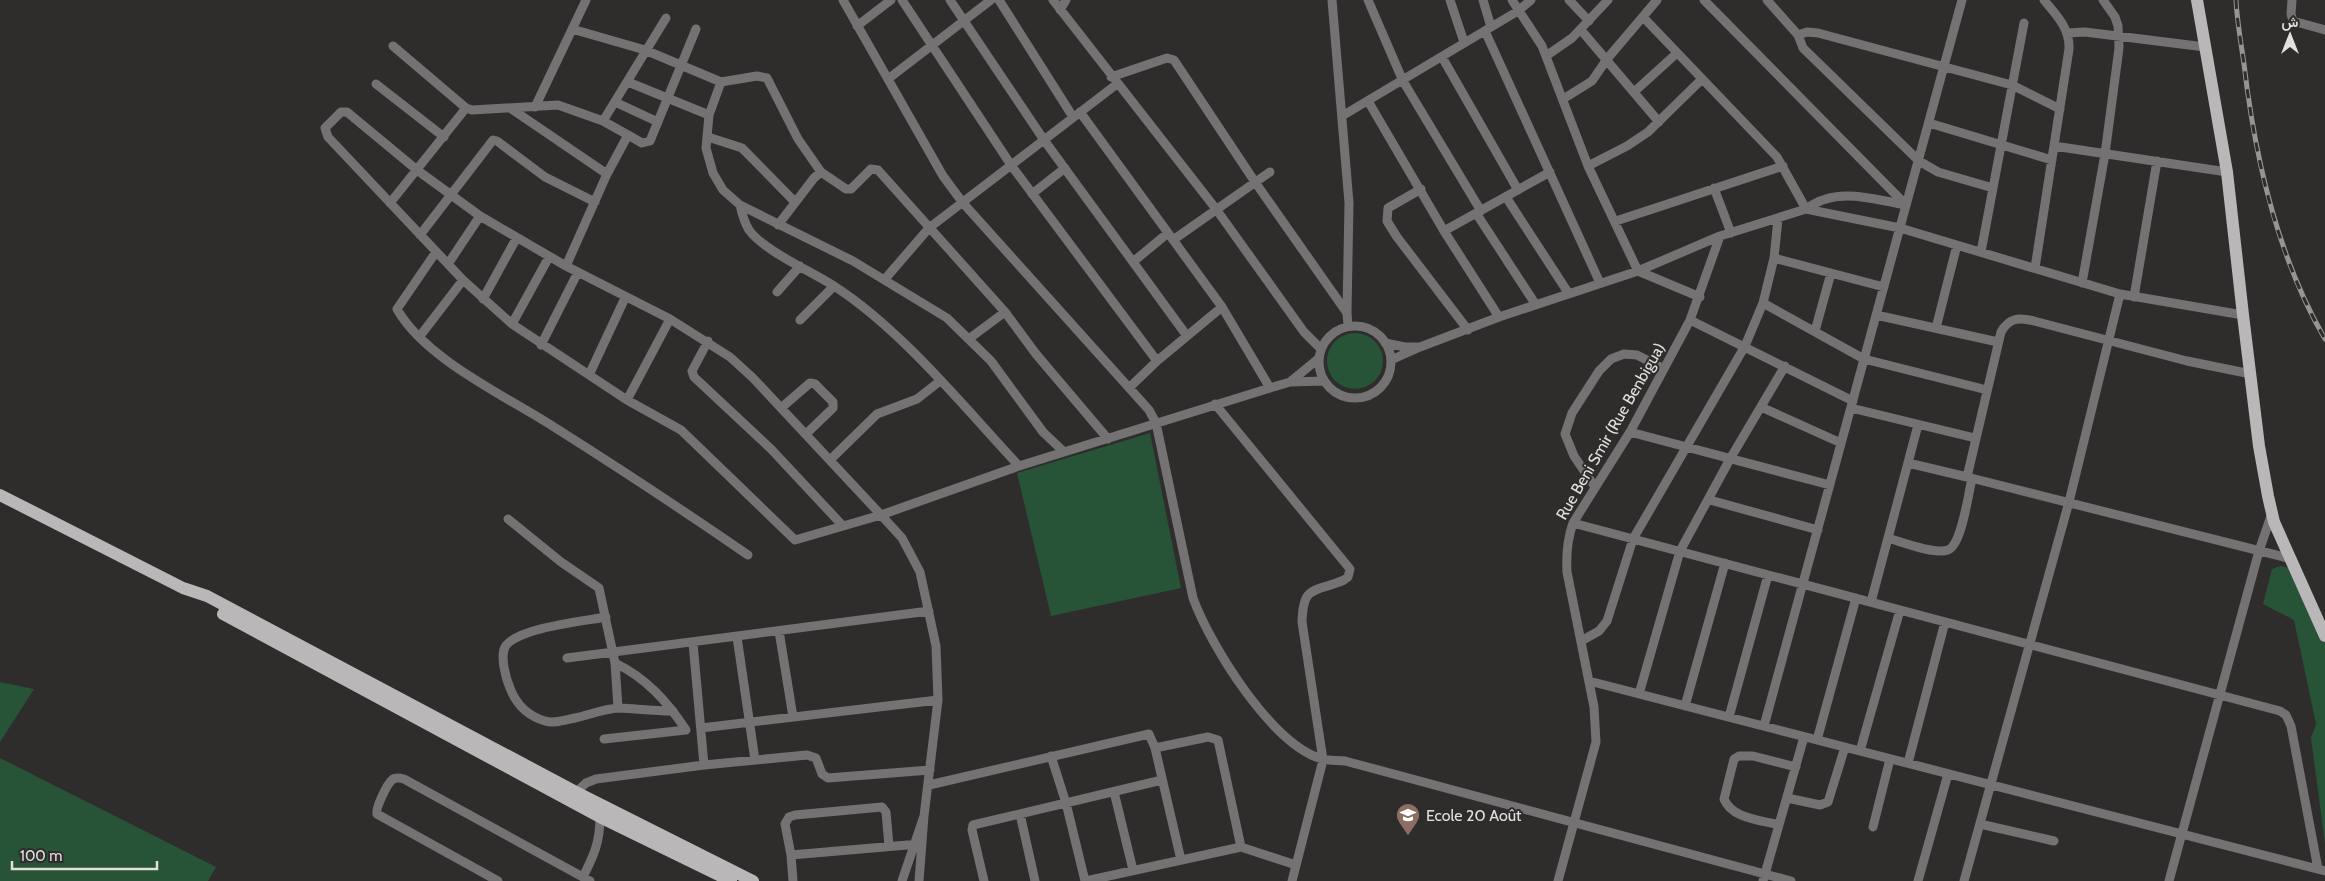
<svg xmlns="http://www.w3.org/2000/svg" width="2325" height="881" font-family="Cabin,Vazirmatn,sans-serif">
  <rect width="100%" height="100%" fill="#2f2d2c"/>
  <path fill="#275337" d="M1327 361a28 28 0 1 1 56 0a28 28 0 1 1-56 0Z
    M1150,433L1181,588L1051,616L1017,473Z
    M2280,566L2296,569L2325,642V844L2311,738L2316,724L2294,620L2263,604L2272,569Z
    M0,682L34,689L0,742Z
    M0,758L216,867L208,881H0Z"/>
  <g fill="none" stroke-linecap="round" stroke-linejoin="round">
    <path stroke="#747273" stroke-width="9" d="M843,0L943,176L963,203L1149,410L1156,423L1193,598C1210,645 1272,745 1322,759C1329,761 1338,760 1345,761L1791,881
      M902,0L1011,165L1157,361
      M950,0L1044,140L1187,336
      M999,0L1073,117
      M1053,0L1216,209L1304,332L1321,349
      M1332,0L1349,203L1347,313L1348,326
      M1368,0L1403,81L1481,211
      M1450,0L1464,42
      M1483,0L1491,27
      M1512,0L1542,46L1588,166L1638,271L1700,297
      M1569,0L1589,21
      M1704,0L1906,205
      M1767,0L1798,35
      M2292,0L2291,14L2293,21L2325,30
      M1060,10L1066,0
      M857,26L891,0
      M572,29L645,50L721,82L757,76L767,78L798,139L821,172
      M1581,30L1659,122
      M1485,31L1600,283
      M2068,33L2085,32L2205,47
      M393,46L466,108L472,110L558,105L603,121L628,135L607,174L566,266
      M1546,56L1572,38L1608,0
      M1442,57L1518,190
      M1111,77L1167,58L1174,60L1255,182L1347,313
      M888,79L991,0
      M628,82L709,115
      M721,82L709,115L706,148L713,173L723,190L740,205L853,261L947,318L991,361L1043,432L1064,452
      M376,84L444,137
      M1634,92L1677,53
      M1563,99L1592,81L1607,59L1657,0
      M1368,101L1444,231L1499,317
      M615,102L658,122
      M535,107L586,0
      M510,108L607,174
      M1080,112L1222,307L1270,388
      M1342,116L1518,11L1531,0
      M603,121L666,18
      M1929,123L2052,160
      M628,135L642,143L650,141L696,29
      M708,137L742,148L795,202
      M2054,146L2227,172
      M1588,166L1627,146L1648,132L1702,79
      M1714,188L1731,233
      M1993,188L1938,172L1919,161L1803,48L1798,35L1807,32L1818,33L2012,85L2060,109
      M1421,189L1388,208L1387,221L1397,237L1468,330
      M1032,194L1065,168
      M1506,197L1569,294
      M390,203L466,108
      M740,205C742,214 744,222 749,230C764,251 811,271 834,286C901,329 964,407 1019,466
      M1806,209L1900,228L2120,294L2243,315
      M1806,209C1836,186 1872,199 1906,205
      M1476,213L1536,305
      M1616,221L1783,166
      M778,225L814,178L821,172L846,189H851L871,169L878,170L1005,312L1036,354L1108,439
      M1444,231L1550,172
      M420,235L493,140L497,141L545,177L595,202
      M1173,240L1270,172
      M436,252L397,309C425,359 506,396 554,427C619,468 684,511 748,555
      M1981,252L2024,23
      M1774,258L1884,287
      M1134,261L1168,233
      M448,264L480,216
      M2035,268L2069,49C2070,28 2056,15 2044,0
      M885,279L929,228L1117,84
      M2082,283L2105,154L2119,48L2118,26L2115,17L2103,0
      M777,292L800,266
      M2134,297L2157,161
      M483,299L516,239
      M1763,303L1864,359L1987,390
      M1876,315L1998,342
      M800,320L834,286
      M1690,320L1853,401
      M512,324L549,257
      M1319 362a36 36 0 1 1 72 0a36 36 0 1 1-72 0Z
      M1936,328L1957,245
      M1815,331L1831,273
      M420,336L463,280
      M970,338L1005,312
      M708,341L692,371L694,377L771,449L843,526
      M1385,343L1405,347H1420L1391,360
      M541,345L578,272
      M1420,347L1499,317L1638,271L1720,236L1806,209L1777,157L1643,17
      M2251,374L2187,361L2034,321C2018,317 2009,318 2001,332L1967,477L2292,559
      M589,375L625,298
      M1290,382L1318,359
      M1129,388L1157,361L1222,307
      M627,400L670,319
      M1215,404L1350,569L1348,577L1344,580C1314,593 1303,584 1302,622L1323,760L1292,881
      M1761,407L1841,443
      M781,408L810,383L815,384L833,402V408L806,434
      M1851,408L1975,438
      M1630,432L1830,485
      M830,460L877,414L917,399L940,381
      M1908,463L1967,477
      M1595,487L1574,456L1565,434L1572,413L1599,371L1611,359L1624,354L1637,355L1664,369
      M1710,500L1818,530
      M508,519L561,562L599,588L615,663L618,708
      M1573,523L2280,711L2286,715L2291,726L2318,869
      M1888,538C1902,542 1935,555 1948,550C1962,545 1968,494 1972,479
      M1871,602L1918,425
      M606,617C585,621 516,628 505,647C500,657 506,679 510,688C516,704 528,716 545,721C554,724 565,720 575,718C589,715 606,708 620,708C638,709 655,711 673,711
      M779,631L793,717
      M737,637L755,760
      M1581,641L1599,631L1607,621L1633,539L1745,346L1763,303L1774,258L1778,219
      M693,643L704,765
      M567,658L929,611
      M1589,681L2325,871
      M1639,694L1680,551L1730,459L1785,366
      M1685,706L1725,563
      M1729,717L1768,575
      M1764,726L1962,0
      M701,728L938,700
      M604,739L686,730C667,701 646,678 615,663
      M1817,740L1856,598
      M1155,748L1208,737L1218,740L1241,847L1296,865
      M1860,751L1900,610
      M1051,756L1066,803L1085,881
      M1908,763L1945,622
      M929,785L1149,734L1155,748L1181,860
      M1114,792L1133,870
      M572,796L586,783L596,779L704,765L807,755L816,758L822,774L828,778L930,770
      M1787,798L1820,805L1828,802L1845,747
      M1020,814L1035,881
      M924,816L938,700L936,646L920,572L902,538L881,515L753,378L730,357L670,319L566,266L480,216L417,170L347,112H341L325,128L328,137L463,280L512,324L627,400L681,430L795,540L881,515L1019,466L1270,388L1290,382L1324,381
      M1980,824L2054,841
      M1779,825C1761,820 1732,819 1724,799L1734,759L1739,756H1753L1796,767
      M1873,827L1890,759
      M791,855L919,844
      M583,877C594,855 600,842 600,817
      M498,881L377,814C375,809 387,784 392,780C395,777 400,778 404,779L590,881
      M793,881L791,855L785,824L789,817L795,815L882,807L886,812L889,846
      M902,881L924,816L919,881
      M984,881L972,830L973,825L1162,780
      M1086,881L1241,847
      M1558,881L1596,742L1594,707L1567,572C1566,554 1567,540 1573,523L1630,432L1690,320L1720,236
      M1763,881L1804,737
      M1918,881L1948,774
      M1964,881L2069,502L2120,294
      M2169,881L2259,551L2272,513"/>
    <path stroke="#b9b7b8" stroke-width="12" d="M2197,0L2227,172L2243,315L2259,446L2268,496L2274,522L2325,636
      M0,495L183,588L207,596L576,792L753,881
      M223,614L600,817L731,881"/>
    <g stroke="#979594" stroke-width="5">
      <path id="rail" d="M2236,0C2237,21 2241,43 2244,64C2255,159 2277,256 2325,339"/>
    </g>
    <use href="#rail" stroke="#2f2d2c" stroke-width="3" stroke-dasharray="9" stroke-linecap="butt"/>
  </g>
  <defs>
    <g id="school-pin" transform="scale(1.25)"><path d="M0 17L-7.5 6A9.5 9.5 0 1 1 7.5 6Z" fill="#8d6e63" stroke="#2f2d2c"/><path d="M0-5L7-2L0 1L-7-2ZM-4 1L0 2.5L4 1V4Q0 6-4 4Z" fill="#fff"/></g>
  </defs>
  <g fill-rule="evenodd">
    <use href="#school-pin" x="1408" y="815"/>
  </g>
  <g text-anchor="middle" stroke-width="4" stroke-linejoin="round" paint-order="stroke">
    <g font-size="16" fill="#e2e0df" stroke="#2f2d2c">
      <text transform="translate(1610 431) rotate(-60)" y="6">Rue Beni Smir (Rue Benbigua)</text>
    </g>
    <g font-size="16" fill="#e2e0df" stroke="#2f2d2c" text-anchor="start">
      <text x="1426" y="821">Ecole 20 Août</text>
    </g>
  </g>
  <g transform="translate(2290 35)" stroke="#2f2d2c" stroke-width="4" paint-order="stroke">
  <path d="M0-4L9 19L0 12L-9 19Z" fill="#e2e0df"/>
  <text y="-8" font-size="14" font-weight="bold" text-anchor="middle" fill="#e2e0df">ش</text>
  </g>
  <path d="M12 861v8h145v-8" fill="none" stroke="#e2e0df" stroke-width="2.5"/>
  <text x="20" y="861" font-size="15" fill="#e2e0df" stroke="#2f2d2c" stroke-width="4" paint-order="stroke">100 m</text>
</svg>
